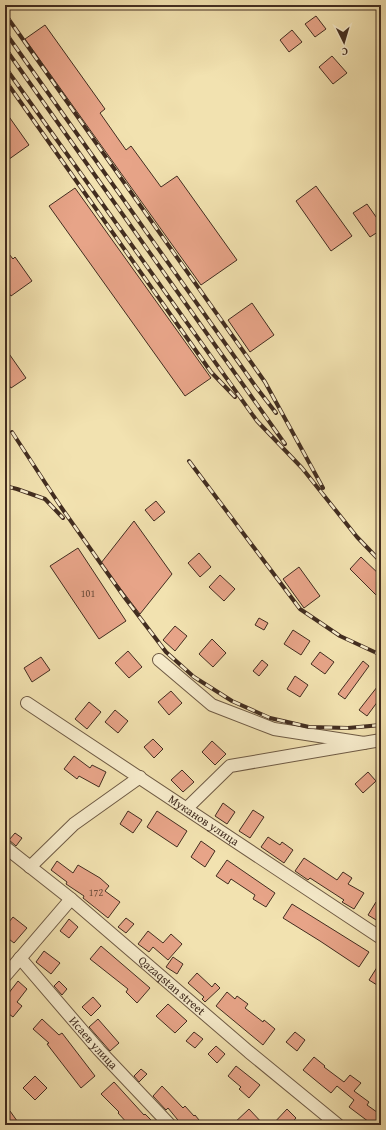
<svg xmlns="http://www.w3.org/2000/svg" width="386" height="1130" font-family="'Gentium Book Plus',serif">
  <rect width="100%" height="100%" fill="#f2e2b0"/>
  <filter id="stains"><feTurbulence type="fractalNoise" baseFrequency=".005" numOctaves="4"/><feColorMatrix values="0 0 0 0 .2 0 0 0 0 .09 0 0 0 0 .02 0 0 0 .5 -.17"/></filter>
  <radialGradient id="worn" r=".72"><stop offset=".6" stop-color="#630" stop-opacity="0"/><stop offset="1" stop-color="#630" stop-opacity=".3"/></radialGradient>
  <path fill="#e7a488" stroke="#422d20" d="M316,16L326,29L315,37L305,24Z
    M45,25L105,109L100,113L126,150L131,146L161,187L177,176L237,260L201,285L25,39Z
    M292,30L302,42L289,52L280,40Z
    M332,56L347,73L333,84L319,67Z
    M5,111L29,145L5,162Z
    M316,186L352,236L331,251L296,201Z
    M75,188L211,378L185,396L49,206Z
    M367,204L381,224V230L370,237L353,213Z
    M5,249L13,259L15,257L32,281L11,296L5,288Z
    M252,303L274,335L250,352L228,320Z
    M5,348L26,378L11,388L5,380Z
    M156,501L165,512L154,521L145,510Z
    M134,521L172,574L140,614L101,563Z
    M78,548L126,621L99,639L50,566Z
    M199,553L211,567L200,577L188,563Z
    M361,557L381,576V600L350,569Z
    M299,567L320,596L304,608L283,579Z
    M220,575L235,589L224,601L209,587Z
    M259,618L268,623L264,630L255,625Z
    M175,626L187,636L175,651L163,640Z
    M293,630L310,641L301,655L284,644Z
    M212,639L226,653L213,667L199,654Z
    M128,651L142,667L129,678L115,663Z
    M320,652L334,662L325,674L311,664Z
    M41,657L50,670L32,682L24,668Z
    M262,660L268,665L259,676L253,671Z
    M363,661L369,666L345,699L338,694Z
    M295,676L308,685L300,697L287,689Z
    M381,682V697L367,716L359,710Z
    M171,691L182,703L169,715L158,702Z
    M89,702L101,712L87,729L75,719Z
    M115,710L128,721L118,733L105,722Z
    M153,739L163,749L154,758L144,747Z
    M212,741L226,754L215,765L202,752Z
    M74,756L90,768L92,765L106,772L99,787L79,776L77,779L64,769Z
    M182,770L194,782L183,792L171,780Z
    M368,772L376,781L363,793L355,784Z
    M223,803L235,812L227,824L215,816Z
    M253,810L264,817L250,838L239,831Z
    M128,811L142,820L133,833L120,824Z
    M157,811L187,831L177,847L147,827Z
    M15,833L22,838L16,846L9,840Z
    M268,837L280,845L282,842L293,850L284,863L261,847Z
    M201,841L215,851L205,867L191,857Z
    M304,858L337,880L343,872L352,878L348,884L364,893L354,909L342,902L344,900L310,878L308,880L295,871Z
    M227,860L275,893L266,907L253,899L255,895L231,879L228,884L216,876Z
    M57,861L73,873L78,865L100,878L109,886L105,891L120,902L108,918L83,898L84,896L66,884L67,882L51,870Z
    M376,902L381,905V923L368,915Z
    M292,904L369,952L359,967L320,941L283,918Z
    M13,917L27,928L14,943L5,936V927Z
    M126,918L134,924L126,933L118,927Z
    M69,919L78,927L69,938L60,931Z
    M148,931L163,943L171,934L182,944L168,960L153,947L149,952L138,944Z
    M101,946L150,988L137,1003L126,992L128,989L90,959Z
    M44,951L60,963L51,974L36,962Z
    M173,957L183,964L177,974L166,967Z
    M381,961V979L377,985L369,980Z
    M197,973L212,987L215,983L220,988L205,1002L202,999L204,997L188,983Z
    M18,981L27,989L17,1002L22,1006L13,1017L5,1011V998Z
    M59,981L67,989L62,995L54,986Z
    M227,992L235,999L237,996L248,1004L245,1008L263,1022L264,1020L275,1029L263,1045L216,1006Z
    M93,997L101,1006L91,1016L82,1007Z
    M168,1004L187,1021L175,1033L156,1016Z
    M42,1019L59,1035L62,1033L95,1076L81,1088L47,1044L49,1043L33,1029Z
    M98,1019L119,1043L110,1051L89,1027Z
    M194,1032L203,1039L195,1048L186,1041Z
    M295,1032L305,1040L297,1051L286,1042Z
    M216,1046L225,1054L217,1063L208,1054Z
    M314,1057L325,1066L324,1067L344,1082L350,1075L361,1083L354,1091L369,1102L367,1105L381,1115V1125H373L349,1107L354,1100L337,1086L331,1093L303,1070Z
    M236,1066L260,1085L249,1098L239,1089L241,1087L228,1076Z
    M141,1069L147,1074L139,1082L134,1076Z
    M35,1076L47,1088L35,1100L23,1088Z
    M114,1082L144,1115L145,1114L156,1125H129L118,1113L119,1112L101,1094Z
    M162,1086L183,1108L185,1106L194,1116L195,1115L203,1125H182L168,1108L166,1110L153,1096Z
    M249,1109L264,1125H232Z
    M287,1109L296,1118L290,1125H272Z
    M10,1111L20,1125H5V1115Z"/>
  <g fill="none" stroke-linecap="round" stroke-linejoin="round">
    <g stroke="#6e5a44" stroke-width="14">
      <g id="minor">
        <path d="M159,660L212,705L274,729L364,743"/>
        <path id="s1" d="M27,703L381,938"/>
        <path d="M187,808L230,766L381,740"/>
        <path id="s2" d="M5,847L71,899L249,1052L338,1125"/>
        <path d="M30,867L74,824L140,777"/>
        <path id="s3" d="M20,958L99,1050L170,1125"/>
        <path d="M5,976L71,899"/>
      </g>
    </g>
    <use href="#minor" stroke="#f7eccc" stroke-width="12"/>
    <g stroke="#422d20" stroke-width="4">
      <path id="rail" d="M5,14L265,382L323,488
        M5,32L256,387L276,413
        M5,48L285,444
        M5,67L257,421L302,468L357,537L381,562
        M5,80L211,372L235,397
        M12,432L61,507L125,598L166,652L194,677L232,701L270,718L309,727L348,728L381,725
        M189,461L300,609L340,636L381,655
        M5,486L17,489L45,499L63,518"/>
    </g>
    <use href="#rail" stroke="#f7eccc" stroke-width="2.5" stroke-dasharray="8" stroke-linecap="butt"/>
  </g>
  <g text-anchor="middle" stroke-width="3" stroke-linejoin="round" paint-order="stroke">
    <g font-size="10" fill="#6b4b3a">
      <text x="88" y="597">101</text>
      <text x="96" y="896">172</text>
    </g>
    <g font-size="12" fill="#422d20" stroke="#f7eccc">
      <text dy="4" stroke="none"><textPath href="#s1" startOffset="212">Муканов улица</textPath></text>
      <text dy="4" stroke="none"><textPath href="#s2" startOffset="217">Qazaqstan street</textPath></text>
      <text dy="4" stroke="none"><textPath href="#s3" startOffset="112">Исаев улица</textPath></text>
    </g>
  </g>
  <rect width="386" height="1130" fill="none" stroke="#f2e2b0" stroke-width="20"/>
  <rect x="6" y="6" width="374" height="1118" fill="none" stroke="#422d20" stroke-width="2"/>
  <rect x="10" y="10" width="366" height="1110" fill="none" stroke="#422d20"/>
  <g transform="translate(344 42) rotate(175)" stroke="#f7eccc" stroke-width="3" paint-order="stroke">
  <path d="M0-3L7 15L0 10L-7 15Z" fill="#422d20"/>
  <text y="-6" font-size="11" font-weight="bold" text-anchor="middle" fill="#422d20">С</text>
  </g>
  <rect width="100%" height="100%" filter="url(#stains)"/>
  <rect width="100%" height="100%" fill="url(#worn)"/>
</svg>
